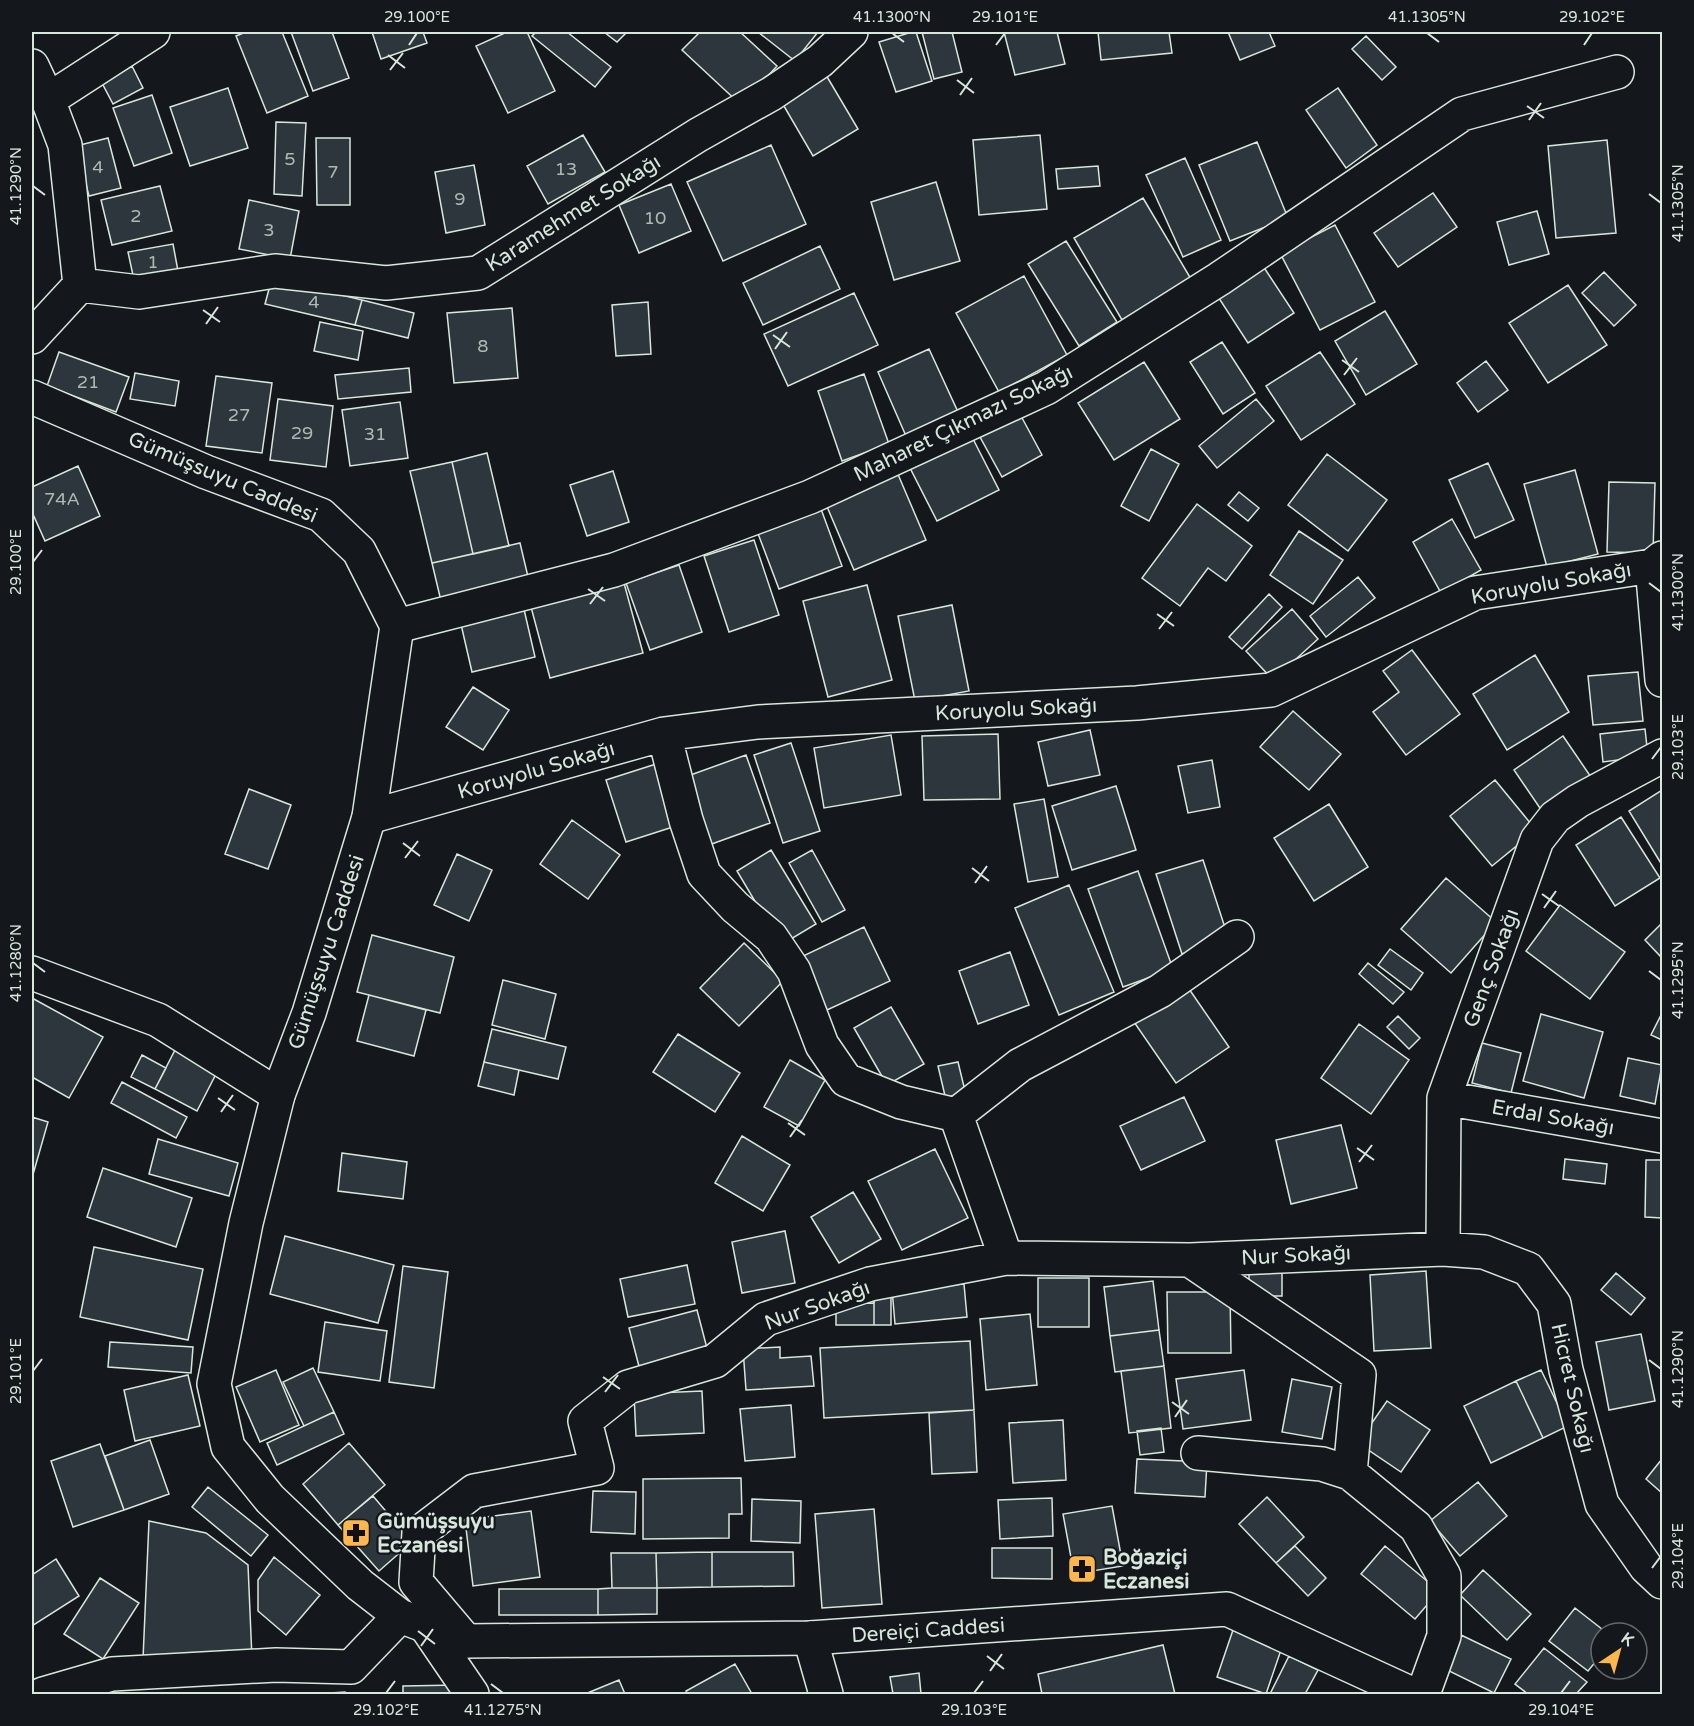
<svg xmlns="http://www.w3.org/2000/svg" width="1694" height="1726" font-family="'Varela Round',sans-serif">
  <rect width="100%" height="100%" fill="#14181c"/>
  <path fill="#2c363c" stroke="#d8e6dc" stroke-width="1.5" d="M246,32H282L308,96L267,113L236,36Z
    M291,32H332L349,78L313,91Z
    M372,32H423L427,43L381,59Z
    M507,32H527L555,91L508,113L476,46Z
    M536,32H567L611,67L595,87L532,36Z
    M604,32H627L617,42Z
    M700,32H740L777,66L741,105L682,50Z
    M758,32H818L795,61Z
    M912,32H916L932,81L896,92L879,42Z
    M922,32H952L962,72L934,79Z
    M1004,32H1057L1065,64L1015,75Z
    M1098,32H1169L1172,53L1101,60Z
    M1228,32H1269L1275,46L1240,60Z
    M1366,36L1396,67L1382,80L1352,49Z
    M132,66L143,88L113,104L102,83Z
    M826,75L858,129L813,156L781,101Z
    M228,88L248,148L190,166L170,107Z
    M1338,88L1377,145L1346,168L1306,110Z
    M152,95L172,153L134,166L113,108Z
    M276,122L306,123L302,196L274,194Z
    M583,135L605,172L548,204L527,166Z
    M1040,135L1047,209L979,215L973,140Z
    M108,138L121,188L89,196L76,146Z
    M316,138H350V205H317Z
    M1607,140L1616,233L1556,238L1548,146Z
    M1257,142L1288,218L1230,241L1199,165Z
    M771,145L806,224L723,261L687,182Z
    M1185,158L1221,240L1183,257L1146,175Z
    M474,165L485,225L446,233L435,172Z
    M1098,166L1100,186L1058,189L1056,169Z
    M936,182L960,261L894,280L871,202Z
    M671,184L691,231L639,253L619,205Z
    M160,186L172,231L112,245L101,200Z
    M1433,193L1457,227L1398,267L1374,233Z
    M1143,198L1191,279L1122,320L1074,238Z
    M249,200L299,211L290,259L239,249Z
    M1537,211L1549,254L1509,265L1497,222Z
    M1335,225L1375,302L1320,330L1280,253Z
    M1066,241L1117,322L1079,346L1028,264Z
    M173,244L178,271L134,280L128,252Z
    M820,246L840,289L763,325L743,283Z
    M1259,260L1294,313L1248,343L1213,289Z
    M1604,272L1636,305L1614,326L1582,293Z
    M1024,276L1067,355L999,392L956,313Z
    M272,278L362,300L355,325L265,304Z
    M1568,285L1607,345L1548,383L1509,323Z
    M854,293L878,345L788,386L764,334Z
    M362,300L414,313L408,338L355,325Z
    M648,302L651,354L616,356L612,305Z
    M512,308L518,378L454,383L447,313Z
    M1385,311L1417,364L1366,395L1335,341Z
    M320,322L363,331L358,360L314,351Z
    M1222,342L1255,393L1223,414L1190,362Z
    M929,349L958,412L906,436L878,372Z
    M59,352L129,377L116,412L47,386Z
    M1320,352L1355,404L1301,440L1266,386Z
    M1486,361L1508,390L1478,412L1457,383Z
    M1144,362L1180,419L1114,460L1078,403Z
    M409,368L411,392L338,399L335,375Z
    M135,373L179,381L175,406L130,399Z
    M864,374L889,444L842,461L818,391Z
    M216,376L272,383L262,453L206,446Z
    M278,399L333,406L326,467L270,460Z
    M1256,399L1274,421L1217,468L1199,446Z
    M400,402L408,458L350,466L342,410Z
    M1021,416L1042,455L1002,477L980,437Z
    M970,433L999,490L937,521L908,464Z
    M1151,449L1179,464L1149,521L1121,506Z
    M487,453L509,546L473,554L452,462Z
    M1327,454L1387,500L1348,551L1288,505Z
    M452,462L473,554L432,563L410,471Z
    M1488,463L1514,520L1475,538L1449,480Z
    M78,466L100,516L45,541L32,512V487Z
    M1575,470L1598,554L1547,567L1524,484Z
    M613,471L629,522L587,536L570,485Z
    M897,472L926,540L854,570L825,502Z
    M1609,482L1655,483L1653,553L1607,552Z
    M1239,492L1259,508L1248,521L1228,505Z
    M1197,504L1252,546L1226,581L1208,568L1180,606L1142,578Z
    M821,509L842,566L779,589L757,531Z
    M1452,519L1481,570L1441,593L1413,542Z
    M1299,531L1343,560L1313,604L1270,575Z
    M754,540L779,615L729,632L704,556Z
    M520,543L529,581L441,601L432,563Z
    M679,565L702,632L650,650L626,583Z
    M1358,577L1375,598L1326,637L1310,616Z
    M624,583L643,653L550,678L531,607Z
    M867,585L892,680L828,697L803,601Z
    M1269,594L1282,607L1242,649L1229,637Z
    M523,605L535,657L472,672L460,620Z
    M952,605L969,691L915,701L898,616Z
    M1292,609L1318,639L1273,680L1246,651Z
    M1412,650L1460,714L1406,755L1373,712L1399,692L1383,671Z
    M1535,655L1569,712L1507,750L1473,694Z
    M1638,672L1643,721L1593,725L1588,676Z
    M473,687L509,710L483,750L446,727Z
    M1293,711L1341,754L1309,790L1260,747Z
    M1645,729L1648,756L1603,762L1600,734Z
    M1090,730L1100,775L1048,786L1038,742Z
    M998,734L1000,799L924,800L922,736Z
    M891,735L901,795L824,808L814,748Z
    M1563,736L1593,780L1544,814L1514,770Z
    M791,743L820,831L783,843L754,755Z
    M746,755L770,823L709,845L685,777Z
    M1212,760L1220,807L1188,813L1178,766Z
    M656,764L676,826L626,842L606,780Z
    M1495,780L1536,830L1492,866L1450,816Z
    M1116,786L1136,850L1072,870L1052,806Z
    M249,789L291,805L268,869L225,854Z
    M1662,790V865L1629,811Z
    M1044,799L1058,877L1028,882L1014,804Z
    M1329,804L1368,867L1314,901L1274,838Z
    M1621,817L1660,878L1615,906L1576,845Z
    M572,820L620,855L588,899L540,864Z
    M771,850L816,924L781,945L737,871Z
    M812,850L845,910L822,922L789,863Z
    M457,854L492,870L469,921L434,905Z
    M1203,860L1229,940L1182,954L1156,874Z
    M1138,871L1173,969L1123,987L1088,889Z
    M1446,878L1496,922L1451,973L1401,929Z
    M1069,885L1114,992L1059,1015L1015,908Z
    M1560,905L1625,952L1590,999L1526,951Z
    M1662,923V958L1645,940Z
    M864,927L890,981L827,1010L801,957Z
    M372,935L454,957L440,1013L357,992Z
    M744,943L783,981L739,1026L700,988Z
    M1390,949L1423,973L1411,990L1378,965Z
    M1010,952L1029,1005L978,1024L959,971Z
    M1368,963L1404,992L1393,1004L1359,974Z
    M503,980L556,994L545,1039L492,1025Z
    M1187,986L1229,1047L1176,1083L1134,1022Z
    M369,995L426,1010L414,1056L357,1041Z
    M32,998L103,1037L69,1098L32,1077Z
    M891,1007L924,1064L887,1085L854,1028Z
    M1662,1013V1040L1651,1035Z
    M1541,1014L1603,1032L1584,1098L1523,1081Z
    M1398,1016L1420,1038L1409,1049L1387,1027Z
    M1359,1024L1409,1060L1371,1114L1321,1078Z
    M492,1029L566,1047L558,1079L484,1062Z
    M678,1034L740,1073L715,1112L653,1072Z
    M1482,1043L1521,1053L1511,1093L1472,1083Z
    M175,1050L217,1072L197,1111L155,1089Z
    M142,1055L166,1068L155,1089L131,1077Z
    M1628,1058L1662,1065L1655,1104L1620,1096Z
    M790,1060L825,1080L799,1126L764,1107Z
    M484,1062L519,1070L514,1095L478,1086Z
    M958,1062L966,1095L946,1100L938,1066Z
    M122,1082L187,1117L176,1138L111,1103Z
    M1184,1097L1205,1141L1141,1170L1120,1126Z
    M32,1117L48,1122L32,1178Z
    M1341,1125L1357,1188L1291,1204L1276,1140Z
    M742,1136L790,1165L763,1211L715,1183Z
    M158,1139L238,1163L229,1196L149,1174Z
    M935,1149L968,1218L902,1250L868,1181Z
    M342,1153L407,1162L403,1199L338,1191Z
    M1565,1159L1607,1164L1605,1184L1563,1179Z
    M1646,1160H1662V1218L1645,1217Z
    M103,1168L192,1198L176,1247L87,1217Z
    M853,1192L881,1239L839,1263L811,1217Z
    M785,1231L795,1283L742,1293L732,1242Z
    M285,1236L394,1265L378,1323L270,1294Z
    M94,1247L203,1269L188,1340L80,1317Z
    M687,1265L695,1304L628,1317L620,1279Z
    M403,1266L448,1272L434,1388L389,1382Z
    M1426,1271L1431,1348L1374,1351L1370,1275Z
    M1249,1272H1282V1296H1249Z
    M1616,1273L1645,1298L1631,1315L1601,1290Z
    M1038,1278H1089V1327H1038Z
    M1153,1281L1159,1330L1110,1336L1104,1287Z
    M964,1284L967,1317L895,1324L892,1289Z
    M1167,1292H1230L1231,1353H1168Z
    M874,1297H891V1325H874Z
    M874,1303V1325H836V1304Z
    M697,1310L709,1356L641,1374L629,1328Z
    M1030,1314L1037,1385L986,1390L980,1319Z
    M325,1322L387,1331L380,1381L318,1372Z
    M1159,1330L1164,1366L1115,1372L1110,1336Z
    M1641,1334L1655,1401L1609,1410L1596,1342Z
    M970,1341L974,1410L824,1418L820,1348Z
    M110,1342L193,1347L191,1373L108,1367Z
    M780,1347V1358L811,1356L814,1386L746,1390L743,1349Z
    M1164,1366L1171,1428L1129,1433L1121,1371Z
    M313,1368L334,1412L304,1426L283,1382Z
    M276,1370L299,1425L260,1442L236,1387Z
    M1244,1370L1251,1420L1183,1429L1176,1379Z
    M1541,1370L1568,1426L1543,1438L1516,1381Z
    M188,1375L200,1426L135,1441L124,1390Z
    M1292,1379L1332,1387L1322,1439L1282,1432Z
    M1516,1381L1543,1438L1491,1463L1464,1406Z
    M702,1391L704,1433L636,1436L634,1394Z
    M1387,1401L1430,1430L1401,1472L1358,1443Z
    M791,1405L795,1457L745,1461L740,1409Z
    M974,1410L977,1472L932,1474L929,1413Z
    M334,1412L344,1434L277,1465L267,1443Z
    M1063,1420L1066,1480L1013,1483L1009,1423Z
    M1161,1428L1164,1452L1140,1455L1137,1431Z
    M150,1440L169,1494L124,1510L105,1456Z
    M349,1443L385,1485L338,1525L303,1484Z
    M100,1444L124,1510L73,1527L51,1461Z
    M1137,1459L1207,1462L1205,1497L1135,1493Z
    M1662,1459V1493L1646,1479Z
    M741,1478L742,1514H729V1538L643,1539V1479Z
    M1478,1482L1507,1516L1460,1556L1430,1521Z
    M208,1487L268,1535L251,1556L192,1507Z
    M593,1491L636,1492L635,1534L591,1532Z
    M373,1496L412,1542L379,1571L338,1525Z
    M1267,1497L1304,1537L1276,1563L1239,1524Z
    M1052,1498L1053,1536L1000,1539L998,1500Z
    M752,1499L801,1501L800,1543L751,1541Z
    M1112,1506L1123,1566L1074,1574L1063,1514Z
    M874,1509L882,1604L822,1608L815,1514Z
    M531,1511L540,1577L473,1586L465,1520Z
    M149,1521L206,1533L248,1565L252,1659H143Z
    M1295,1546L1326,1578L1308,1596L1276,1563Z
    M1385,1546L1439,1591L1415,1619L1361,1574Z
    M992,1548H1052V1579L992,1578Z
    M712,1552H793L794,1586L712,1587Z
    M712,1552V1587L657,1588L656,1553Z
    M611,1553H656L657,1588H612Z
    M274,1557L320,1595L286,1635L258,1611V1580Z
    M56,1559L79,1596L32,1626V1575Z
    M1483,1570L1531,1614L1507,1640L1460,1595Z
    M100,1578L139,1603L103,1659L64,1634Z
    M612,1588H657V1614L598,1615V1589Z
    M499,1589H598V1615H499Z
    M1575,1608L1607,1633H1601V1655L1588,1671L1549,1641Z
    M1233,1630L1282,1647L1266,1694L1217,1677Z
    M1461,1635L1511,1659L1494,1693L1445,1669Z
    M1163,1645L1175,1694H1042L1038,1674Z
    M1544,1648L1587,1682L1576,1694H1528L1515,1684Z
    M1289,1656L1318,1670L1305,1694H1270Z
    M735,1664L752,1694H688L686,1691Z
    M919,1673L921,1694H893L890,1677Z
    M619,1680L625,1694H585Z
    M458,1685V1694H403V1686Z
    M345,1692V1694H314Z"/>
  <g fill="none" stroke-linecap="round" stroke-linejoin="round">
    <g stroke="#d8e6dc" stroke-width="36">
      <path id="street" d="M32,66L48,100L65,145L80,285
        M48,100L153,32
        M80,285L139,292L275,271L386,283L478,273L698,135L771,94L820,61L851,32
        M32,337L80,285
        M1662,558L1652,566L1662,680
        M397,626L614,570L810,497L1046,388L1219,279L1462,114L1617,72
        M664,734L686,820L704,874L735,907L771,937L794,971L822,1045L846,1080L901,1102L956,1115
        M369,817L664,734L758,722L1137,703L1271,690L1475,593L1652,566
        M32,973L158,1020L278,1095
        M1444,1098L1662,1136
        M956,1115L1020,1065L1160,991L1237,937
        M956,1115L1006,1258
        M1443,1249L1444,1098L1537,840L1555,817L1578,801L1662,756
        M1190,1260L1359,1375L1350,1473
        M1198,1453L1322,1464L1350,1473L1416,1527L1444,1576V1636L1423,1694
        M427,1628L472,1694
        M810,1638L826,1694
        M466,1641L416,1582L419,1533L474,1491L597,1468L585,1421L628,1387L715,1361L766,1319L870,1284L1006,1258L1190,1260L1443,1249L1484,1252L1528,1269L1554,1304L1566,1370L1602,1504L1646,1567L1662,1582"/>
    </g>
    <g stroke="#d8e6dc" stroke-width="36">
      <path id="secondary" d="M32,397L206,472L321,515L359,551L397,626L369,817L309,1013L278,1095L246,1223L214,1384L228,1447L270,1499L360,1585L400,1616L466,1641L810,1638L1227,1609L1412,1694
        M43,1694L112,1674L276,1665L351,1667L400,1616"/>
    </g>
    <use href="#street" stroke="#14181c" stroke-width="33"/>
    <use href="#secondary" stroke="#14181c" stroke-width="33"/>
  </g>
  <path fill="none" stroke="#d8e6dc" stroke-width="2" d="M892,33L904,42M1427,33L1439,42M409,45L417,33M996,45L1005,33M1584,45L1592,33M388,55L405,68M390,70L403,53M957,80L974,93M960,95L972,78M1527,106L1544,118M1529,120L1541,103M33,186L45,195M1649,194L1661,203M203,310L220,322M206,324L218,307M773,335L790,347M775,349L787,332M1342,360L1359,372M1344,375L1357,358M33,562L42,550M1649,583L1661,592M588,589L605,601M590,604L603,587M1157,614L1174,626M1159,629L1172,612M1652,759L1661,747M403,843L420,856M405,858L418,841M972,868L989,881M975,883L987,866M1542,894L1559,906M1544,908L1556,891M33,963L45,972M1649,971L1661,980M218,1098L235,1110M221,1112L233,1095M788,1123L805,1135M790,1137L802,1120M1357,1148L1374,1160M1359,1162L1372,1145M1649,1360L1661,1369M33,1371L42,1359M603,1377L620,1389M605,1392L618,1375M1172,1402L1189,1414M1175,1417L1187,1400M1652,1568L1661,1556M418,1631L435,1644M421,1646L433,1629M987,1656L1004,1669M990,1671L1002,1654M491,1684L503,1693M386,1693L395,1681M974,1693L983,1681M1561,1693L1570,1681"/>
  <defs>
    <g id="pharmacy-square" transform="scale(1.5)"><rect x="-9" y="-9" width="18" height="18" rx="4" fill="#ffb74d" stroke="#14181c"/><path d="M-2-6h4v4h4v4h-4v4h-4v-4h-4v-4h4Z" fill="#111"/></g>
  </defs>
  <g fill-rule="evenodd">
    <use href="#pharmacy-square" x="356" y="1533"/>
    <use href="#pharmacy-square" x="1082" y="1569"/>
  </g>
  <g text-anchor="middle" stroke-width="4.5" stroke-linejoin="round" paint-order="stroke">
    <g font-size="18" fill="#adbab4">
      <text x="290" y="165">5</text>
      <text x="98" y="173">4</text>
      <text x="566" y="175">13</text>
      <text x="333" y="178">7</text>
      <text x="460" y="205">9</text>
      <text x="136" y="222">2</text>
      <text x="655" y="224">10</text>
      <text x="269" y="236">3</text>
      <text x="153" y="268">1</text>
      <text x="314" y="308">4</text>
      <text x="483" y="352">8</text>
      <text x="88" y="388">21</text>
      <text x="239" y="421">27</text>
      <text x="302" y="439">29</text>
      <text x="375" y="440">31</text>
      <text x="62" y="505">74A</text>
    </g>
    <g font-size="21" fill="#d8e6dc" stroke="#14181c">
      <text transform="translate(573 213) rotate(-32)" y="7">Karamehmet Sokağı</text>
      <text transform="translate(963 423) rotate(-26)" y="7">Maharet Çıkmazı Sokağı</text>
      <text transform="translate(223 477) rotate(23)" y="7">Gümüşsuyu Caddesi</text>
      <text transform="translate(1551 583) rotate(-10)" y="7">Koruyolu Sokağı</text>
      <text transform="translate(1016 709) rotate(-3)" y="7">Koruyolu Sokağı</text>
      <text transform="translate(536 770) rotate(-16)" y="7">Koruyolu Sokağı</text>
      <text transform="translate(326 952) rotate(-72)" y="7">Gümüşsuyu Caddesi</text>
      <text transform="translate(1491 968) rotate(-70)" y="7">Genç Sokağı</text>
      <text transform="translate(1553 1117) rotate(10)" y="7">Erdal Sokağı</text>
      <text transform="translate(1296 1255) rotate(-3)" y="7">Nur Sokağı</text>
      <text transform="translate(817 1305) rotate(-20)" y="7">Nur Sokağı</text>
      <text transform="translate(1573 1388) rotate(77)" y="7">Hicret Sokağı</text>
      <text transform="translate(928 1630) rotate(-4)" y="7">Dereiçi Caddesi</text>
    </g>
    <g font-size="21" font-weight="bold" fill="#d8e6dc" stroke="#14181c" text-anchor="start">
      <text x="377" y="1528">Gümüşsuyu<tspan x="377" dy="24">Eczanesi</tspan></text>
      <text x="1103" y="1564">Boğaziçi<tspan x="1103" dy="24">Eczanesi</tspan></text>
    </g>
  </g>
  <rect width="1694" height="1726" fill="none" stroke="#14181c" stroke-width="66"/>
  <g transform="translate(1619 1651) rotate(36)"><circle r="28" fill="#14181c" stroke="#626a69" stroke-width="1.5"/>
  <path d="M0-4.5L10 22L0 15L-10 22Z" fill="#ffb74d"/>
  <text y="-9" font-size="16" font-weight="bold" text-anchor="middle" fill="#d8e6dc">K</text>
  </g>
  <rect x="33" y="33" width="1628" height="1660" fill="none" stroke="#d8e6dc" stroke-width="2"/>
  <g font-size="15" text-anchor="middle" fill="#d8e6dc">
    <text x="417" y="22">29.100°E</text>
    <text x="892" y="22">41.1300°N</text>
    <text x="1005" y="22">29.101°E</text>
    <text x="1427" y="22">41.1305°N</text>
    <text x="1592" y="22">29.102°E</text>
    <text transform="translate(16 186) rotate(-90)" y="5">41.1290°N</text>
    <text transform="translate(1678 203) rotate(-90)" y="5">41.1305°N</text>
    <text transform="translate(16 562) rotate(-90)" y="5">29.100°E</text>
    <text transform="translate(1678 592) rotate(-90)" y="5">41.1300°N</text>
    <text transform="translate(1678 747) rotate(-90)" y="5">29.103°E</text>
    <text transform="translate(16 963) rotate(-90)" y="5">41.1280°N</text>
    <text transform="translate(1678 980) rotate(-90)" y="5">41.1295°N</text>
    <text transform="translate(1678 1369) rotate(-90)" y="5">41.1290°N</text>
    <text transform="translate(16 1371) rotate(-90)" y="5">29.101°E</text>
    <text transform="translate(1678 1556) rotate(-90)" y="5">29.104°E</text>
    <text x="386" y="1715">29.102°E</text>
    <text x="503" y="1715">41.1275°N</text>
    <text x="974" y="1715">29.103°E</text>
    <text x="1561" y="1715">29.104°E</text>
  </g>
</svg>
